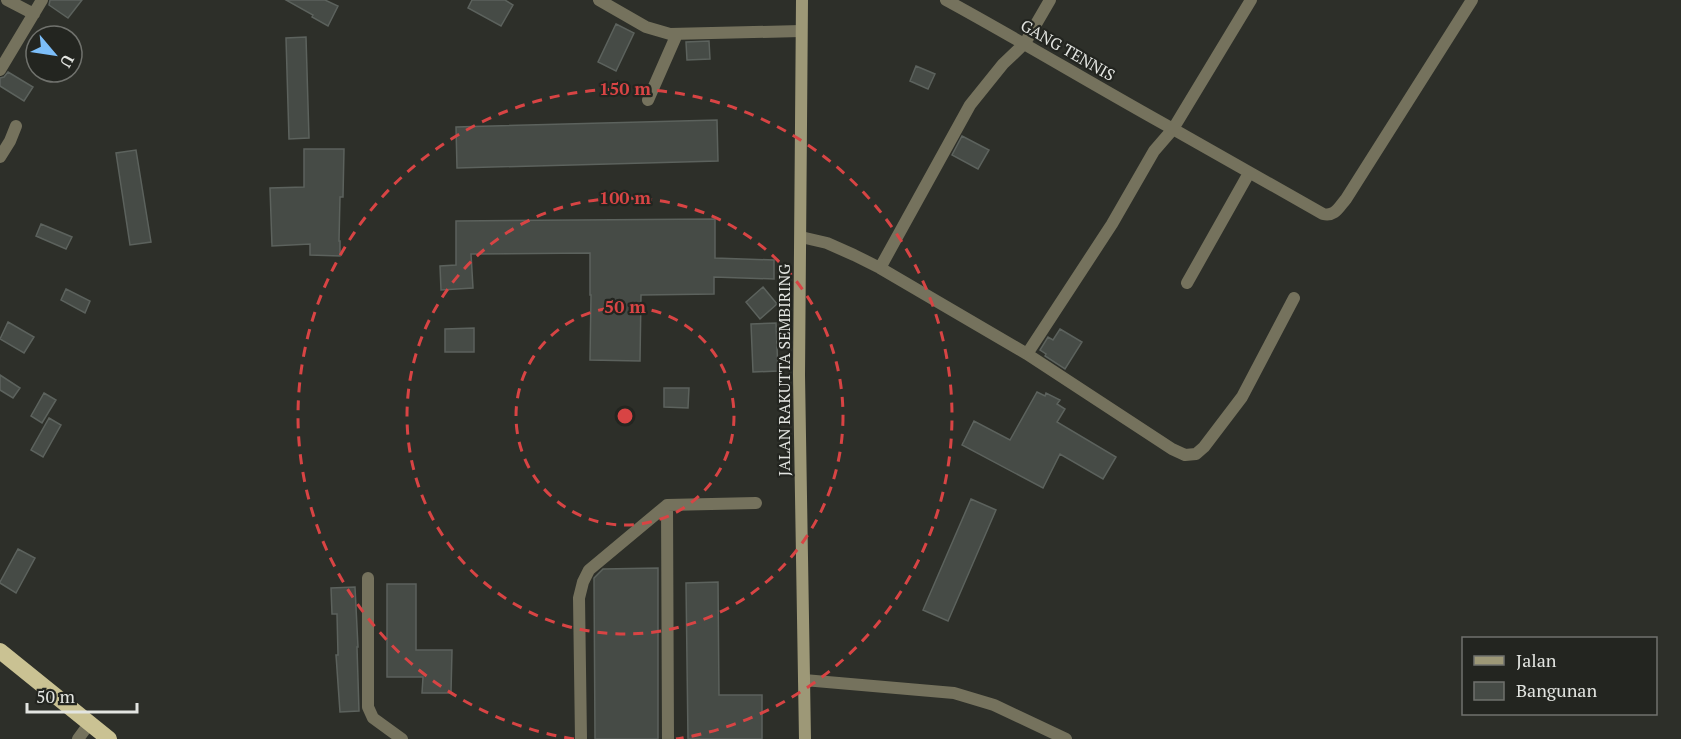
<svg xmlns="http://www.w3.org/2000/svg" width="1681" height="739" font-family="'PT Serif',serif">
  <rect width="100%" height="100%" fill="#2d2f29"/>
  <path fill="#464b46" stroke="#5c625d" stroke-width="1.5" d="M50,0H82L68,18L49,5Z
    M286,0H325L338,6L328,26L312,17L313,15Z
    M472,0H505L513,5L501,26L468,8Z
    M616,24L634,33L616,71L598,62Z
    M306,37L309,138L289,139L286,38Z
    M709,41L710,59L687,60L686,42Z
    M916,66L935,74L928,89L910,81Z
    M8,72L33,87L24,101L0,86V78L4,77Z
    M717,120L718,161L457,168L456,127Z
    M962,136L989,150L978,169L952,155Z
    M304,149H344L343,197H340L339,241H340V256L310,255V244L272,246L270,188L304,187Z
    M136,150L151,242L130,245L116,153Z
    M715,219V258L774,260V279L714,277V294L641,295L640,361L590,360L591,295H590V253L471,254L473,288L441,290L440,266L456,265V221Z
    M41,224L72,237L66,249L36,236Z
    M763,287L777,304L760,319L746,302Z
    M66,289L90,301L85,313L61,300Z
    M8,322L34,337L24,353L0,339Z
    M776,323L778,371L753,372L751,324Z
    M474,328V352H445V329Z
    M1060,329L1082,342L1065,369L1045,356L1046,354L1040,350L1048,337L1053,340Z
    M0,375L20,388L13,398L0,390Z
    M664,388H689L688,408L664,407Z
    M1037,392L1045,396L1046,393L1060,400L1057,404L1065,409L1057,422L1116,457L1103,479L1060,454L1043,488L962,445L974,421L1010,440Z
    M44,393L56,400L42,423L31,416Z
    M49,418L61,425L43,457L31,450Z
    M971,499L996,510L948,621L923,610Z
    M18,549L35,558L16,593L0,583V582Z
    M658,568V739H595L594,578L603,569Z
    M718,582L719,695H762V739H688L686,583Z
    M387,584H416V650H452L451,693H422L423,677H387Z
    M355,587L358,647H357L359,711L340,712L336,655H338L337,614H332L331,588Z"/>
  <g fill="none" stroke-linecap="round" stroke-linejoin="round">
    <path stroke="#75725d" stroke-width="12" d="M7,0L34,14
      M599,0L646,27L670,34L801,31
      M946,0C1023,42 1097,87 1173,129L1251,0
      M0,70L42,0
      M648,100L677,34
      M0,157L10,141L16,126
      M801,237L827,243L854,255L880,268L1027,354L1172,449L1185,455L1196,454L1204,447L1242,397L1294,298
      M880,268L970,105L1003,64L1025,43L1050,0
      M1187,283L1249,173
      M1027,354L1112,224L1154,151L1173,129L1323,214C1335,217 1339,207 1346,199L1472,0
      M667,505L756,503
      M368,578V707L373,718L402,739
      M804,680L954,693L994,705L1066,739
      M78,739L89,724
      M581,739L579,598L583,582L589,570L667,505L668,739"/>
    <path stroke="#9d9877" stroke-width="12" d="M802,0L799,375L805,739"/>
    <path stroke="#cac293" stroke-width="16" d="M0,651L109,739"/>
  </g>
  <g fill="none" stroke="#d84444" stroke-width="3" stroke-dasharray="10 8">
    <circle cx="625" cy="416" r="109"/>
    <circle cx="625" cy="416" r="218"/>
    <path d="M574 739A327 327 0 1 1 676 739"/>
  </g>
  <g text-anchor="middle" stroke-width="4.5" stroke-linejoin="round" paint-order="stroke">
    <g font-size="16" fill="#e3e5e1" stroke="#232520">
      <text transform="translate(1068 50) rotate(30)" y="6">GANG TENNIS</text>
      <text transform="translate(784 370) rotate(-90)" y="6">JALAN RAKUTTA SEMBIRING</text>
    </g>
  </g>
  <circle cx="625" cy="416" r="9" fill="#d84444" stroke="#232520" stroke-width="3"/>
  <g font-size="18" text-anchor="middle" font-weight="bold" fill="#d84444" stroke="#232520" stroke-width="4.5" stroke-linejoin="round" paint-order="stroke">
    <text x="625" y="95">150 m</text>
    <text x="625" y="204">100 m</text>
    <text x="625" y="313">50 m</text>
  </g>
  <rect x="1462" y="637" width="195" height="78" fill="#232520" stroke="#70726d" stroke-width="1.5"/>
  <rect x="1474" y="656" width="30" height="9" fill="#9d9877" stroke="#70726d" stroke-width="1.5"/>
  <text x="1516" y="667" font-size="18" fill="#e3e5e1">Jalan</text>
  <rect x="1474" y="682" width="30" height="18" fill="#464b46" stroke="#70726d" stroke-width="1.5"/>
  <text x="1516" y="697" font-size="18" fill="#e3e5e1">Bangunan</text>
  <g transform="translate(54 54) rotate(119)"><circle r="28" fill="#232520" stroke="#70726d" stroke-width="1.5"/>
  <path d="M0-4.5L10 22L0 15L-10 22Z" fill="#7cbef9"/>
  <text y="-9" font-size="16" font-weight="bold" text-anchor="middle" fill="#e3e5e1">U</text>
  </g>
  <path d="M27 703v9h110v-9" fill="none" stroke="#e3e5e1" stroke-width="3"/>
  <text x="36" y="703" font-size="18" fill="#e3e5e1" stroke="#232520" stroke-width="4.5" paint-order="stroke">50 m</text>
</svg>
